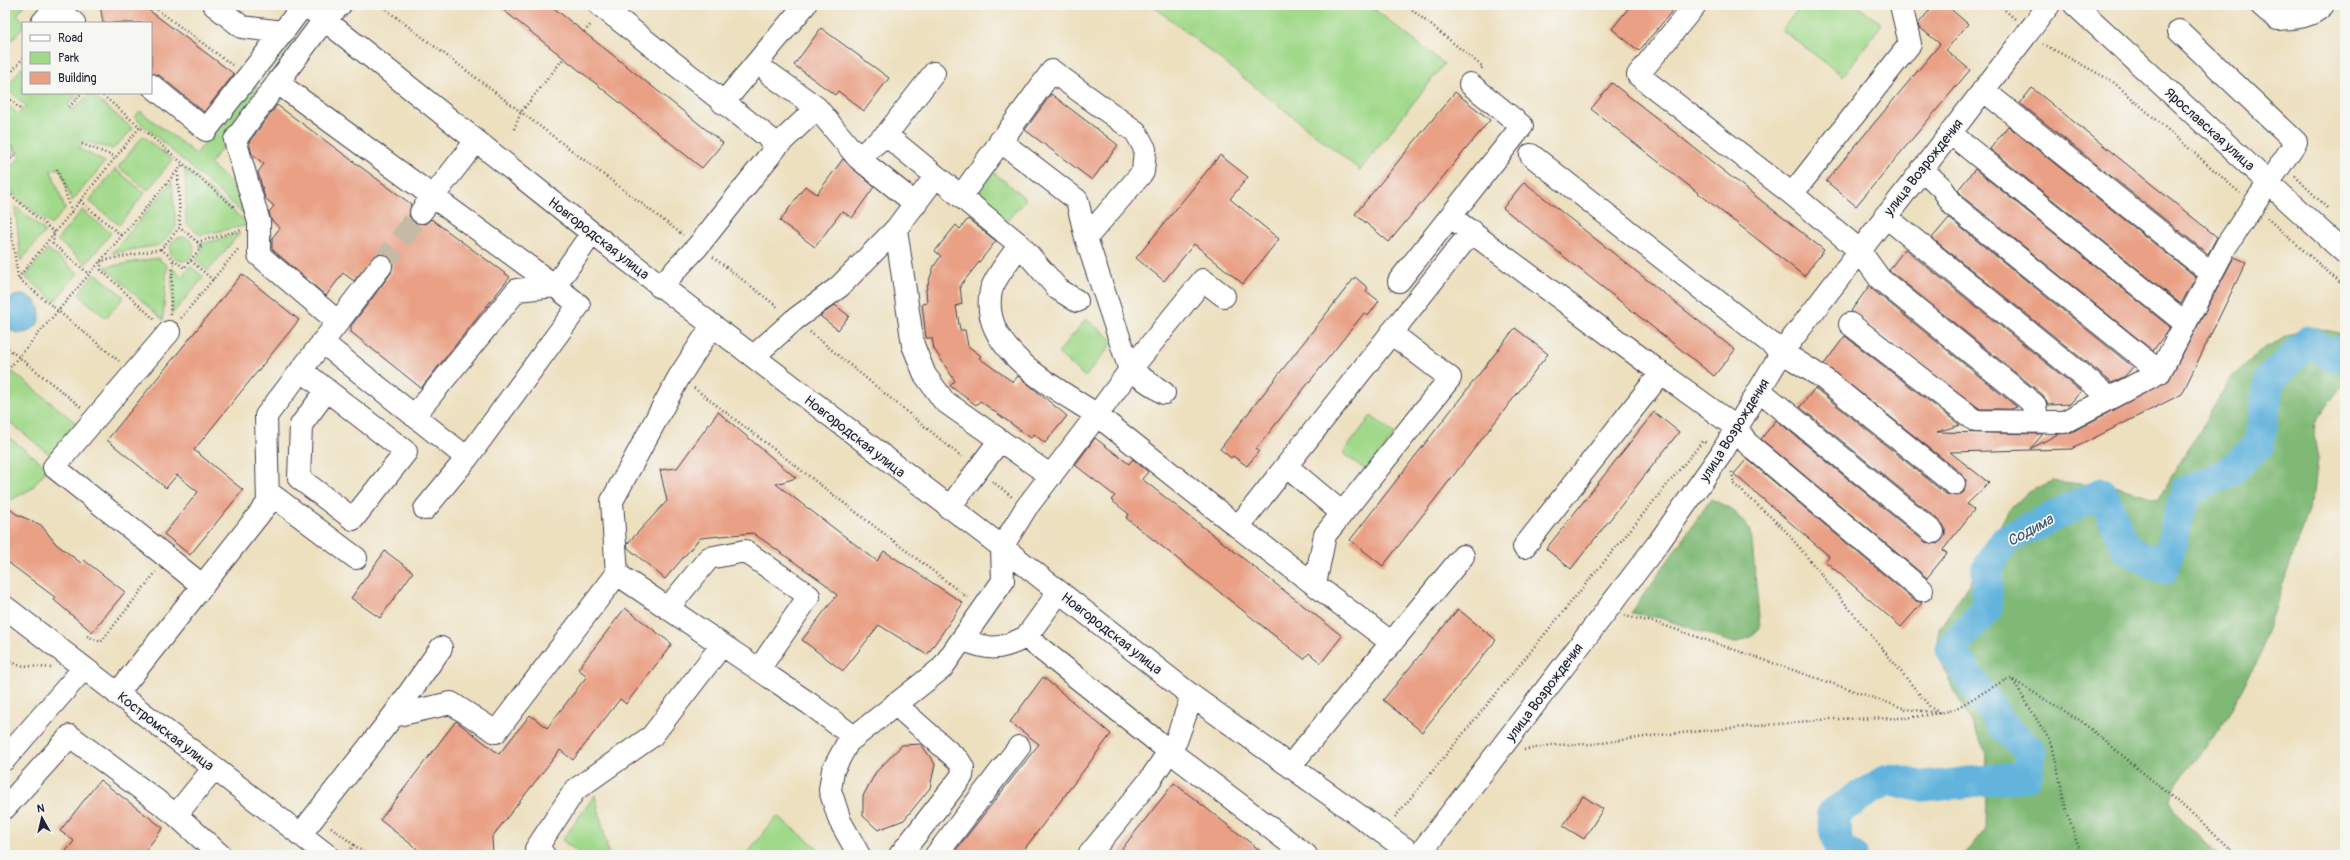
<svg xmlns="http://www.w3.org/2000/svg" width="2350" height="860" font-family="Pangolin,sans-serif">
  <rect width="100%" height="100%" fill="#f6f6f2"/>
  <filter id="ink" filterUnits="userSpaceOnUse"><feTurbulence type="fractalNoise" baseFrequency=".025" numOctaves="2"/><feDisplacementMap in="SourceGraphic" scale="8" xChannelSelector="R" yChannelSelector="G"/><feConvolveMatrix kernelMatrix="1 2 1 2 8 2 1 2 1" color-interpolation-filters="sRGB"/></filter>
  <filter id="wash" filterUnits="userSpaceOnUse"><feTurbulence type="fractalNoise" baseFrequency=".012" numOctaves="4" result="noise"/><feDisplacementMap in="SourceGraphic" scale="16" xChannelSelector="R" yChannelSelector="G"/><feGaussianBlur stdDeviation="0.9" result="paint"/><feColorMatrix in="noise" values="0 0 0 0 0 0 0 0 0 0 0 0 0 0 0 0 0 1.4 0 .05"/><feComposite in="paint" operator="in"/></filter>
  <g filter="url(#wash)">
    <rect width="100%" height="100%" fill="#ede0bf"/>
    <path fill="#a1d98a" stroke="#627e62" d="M5,5H25L17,15L26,23H23V27L5,48Z
      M1152,5H1369L1444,64L1360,170Z
      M1801,5H1856L1882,24L1843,76L1782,30Z
      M292,37L298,40L273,78L263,70Z
      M23,66V93H79L68,105L73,110L90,93L133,129L113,149L82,141L80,149L105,162L72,201L60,168L51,170L65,209L51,225L14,195L7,170L20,158L13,144L14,152L6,159L5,102L18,114L26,106L6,88Z
      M251,84L263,92L210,164L233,184L246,216L134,117L140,111L196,154Z
      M143,136L172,160L148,190L118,167Z
      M185,168L249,225L200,235L186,223Z
      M115,169L145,193L119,225L89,201Z
      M992,171L1026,199L1006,222L973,194Z
      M172,182L176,227L160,245L112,253Z
      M15,206L45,231L21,261Z
      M82,210L111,233L86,264L57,240Z
      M240,233L208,271L195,260L203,249L198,245Z
      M170 249a12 12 0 1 1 24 0a12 12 0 1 1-24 0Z
      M48,249L78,273L55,301L25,277Z
      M158,258L167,266L163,320L105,267Z
      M190,266L204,277L172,314V268L182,276Z
      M95,273L124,297L106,318L78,294Z
      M1086,319L1114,341L1085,377L1058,353Z
      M13,372L81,427L55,459L5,418V381Z
      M1371,416L1395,434L1367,471L1343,453Z
      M5,434L48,468L31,489L7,502Z
      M595,795L609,855H581L562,840Z
      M777,816L818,848L813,855L747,854Z"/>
    <path fill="#80b976" stroke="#516e58" d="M2317,328L2339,333L2345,338V381L2315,423L2314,434L2318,459L2314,492L2258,659L2220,730L2183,774L2174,787L2171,800L2174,811L2218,855H1965L1985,830L1987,754L1942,666L1936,647L1939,629L1968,585L2008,511L2028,492L2053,481L2121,488L2158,499L2231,378L2265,347L2297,332Z
      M1711,499L1732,509L1751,531L1760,628L1749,638L1733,643L1661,618L1631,613Z"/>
    <path fill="#62b4dd" stroke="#426b8c" d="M2 314a19 19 0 1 1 38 0a19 19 0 1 1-38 0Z"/>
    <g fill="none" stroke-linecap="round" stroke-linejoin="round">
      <path stroke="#62b4dd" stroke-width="31" d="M1852,855L1839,847L1832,814L1888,779L1924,787L2026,776L2031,752L2002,725L1950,649L1987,609V568L2005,540L2102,493L2127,549L2164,569L2186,491L2228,473L2259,444L2269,380L2309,341L2334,357L2345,348"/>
    </g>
    <g id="blocks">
      <path fill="#e9a085" d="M100,5H142L234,74L204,112L159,75L151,73V23H103Z
        M497,5H550L723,143L702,168Z
        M1631,5H1677L1639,51L1612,29Z
        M1934,5H1946L1968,24L1946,50L1970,70L1856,206L1826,181L1940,44L1919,27L1918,24Z
        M821,28L889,78L864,111L838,91L835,95L794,65Z
        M1612,83L1824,250L1804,276L1591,109Z
        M2032,88L2217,237L2208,254L2020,103Z
        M1455,92L1490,120L1389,242L1355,214Z
        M1051,94L1118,145L1092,180L1025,130Z
        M277,105L411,204L409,216L414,222L425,224L431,219L510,277L421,388L351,332V326L391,273L393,262L389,256L383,254L376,255L354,281L343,273L326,296L272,249V238L280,228L271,220L269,212L274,206L265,198L258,172L264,164L252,154L249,142Z
        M2008,126L2196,277L2181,304L1990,149Z
        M1220,155L1248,177L1230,199L1279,239L1243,284L1194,244L1164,281L1136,258Z
        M843,159L874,187L852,218L842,211L815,247L780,221L805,186L817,194Z
        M1975,169L2170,327L2153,351L1963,197L1958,190Z
        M1524,182L1735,350L1714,376L1503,208Z
        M1949,218L2133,367L2125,376L2112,383L1932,238Z
        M968,219L996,241L960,286L962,304L956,306L960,330H965L968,346L981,356L979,358L1013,382L1018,376L1067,416L1045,443L1034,434L1031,438L980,401L976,405L950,386L955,381L934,349L932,338H926L922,304L927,303L926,290L934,266L941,256L935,251L956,225L960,229Z
        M1905,249L2081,391L2070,404L2048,405L2043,395L1889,270Z
        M2234,257L2246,262L2182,394L2072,449L1950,452L1989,483L1967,504L1974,510L1943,550L1947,553L1927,578L1761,439L1776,420L1925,542L1937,544L1942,540L1945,534V528L1941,522L1800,407L1815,388L1946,494L1958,496L1964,492L1966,480L1962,474L1824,364L1845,336L1960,425L1937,432L2043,434L2030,449L2058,434L2070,433L2169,380Z
        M242,274L299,320L194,450L243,490L190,555L164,534L198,492L177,475L166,488L107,440Z
        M1355,277L1368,288L1366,291L1379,301L1368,316L1364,313L1256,449L1259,451L1247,466L1233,456L1231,458L1220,449Z
        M1869,286L1872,289L2017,407L2011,409H1980L1851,311Z
        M835,305L849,316L838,330L820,316Z
        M1515,328L1548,354L1383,566L1350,540Z
        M718,412L796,478L776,484L877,561L884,551L963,603L927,655L879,625L843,671L802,640L837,595L824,583L753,533L700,538L665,579L628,548L627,544L667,501L660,470L677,468Z
        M1654,412L1679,432L1571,569L1546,549Z
        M1095,438L1129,464L1133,459L1148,472L1142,479L1342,636L1321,663L1309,653L1304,659L1126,518L1129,514L1111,500L1115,496L1075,465Z
        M1747,459L1914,600L1922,603L1901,627L1825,561L1829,556L1734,474Z
        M5,505L16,514L41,525L56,544L81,563L84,560L125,592L92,632L54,600L56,598L5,560Z
        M385,551L413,572L380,618L351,598Z
        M625,608L672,644L626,704L620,699L573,760L560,750L492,837L493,855H425L380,820L456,721L499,754L530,715L547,728L587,676L578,669Z
        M1458,609L1496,640L1422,732L1383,700Z
        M1043,677L1111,734L1020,855H952L1039,744L1010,722Z
        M921,744L935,764L930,788L904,820L878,830L863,816V796L876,772L902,745Z
        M100,780L163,828L142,855H63L74,841L60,831Z
        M1174,783L1266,855H1117Z
        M1583,796L1603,809L1584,839L1563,826Z"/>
    </g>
  </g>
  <g filter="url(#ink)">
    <use href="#blocks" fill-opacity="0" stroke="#403e4f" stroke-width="1"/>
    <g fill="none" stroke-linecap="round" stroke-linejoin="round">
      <path stroke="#c4baa5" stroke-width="22" stroke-dasharray="22 11" stroke-linecap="butt" d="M381,266L421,212"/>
      <g stroke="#403e4f" stroke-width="24">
        <path id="minor" d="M214,5L242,27L283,32L303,5
          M306,5L592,233L1002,547L1192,696L1414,855
          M600,5L778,145L698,246L660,287
          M1695,5L1638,75L1792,194
          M1901,5L1910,44L1792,194L1859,250L1880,279L2035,405L2037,421
          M2075,5L2345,253
          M2261,5L2277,19C2293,18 2312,18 2323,5
          M55,8L74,23
          M42,23L57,5
          M934,73L886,135L936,176
          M770,74L817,108L858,158L916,204
          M278,83L555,286L592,233
          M151,85L206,130L283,32
          M1983,90L2211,273
          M723,103L805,5
          M1950,133L2185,323
          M1000,141L1077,200L1086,238
          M778,145L817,108
          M1531,155L1782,352L1823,378L1954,484
          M858,158L886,135
          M1922,169L1942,188L1954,206L2160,372
          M961,196L1052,71L1136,132L1145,149L1143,172L1086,238L1130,370
          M421,212L476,141
          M1885,216L2110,398
          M1459,223L1661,373
          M896,229L913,345L925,375L944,401L1051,476
          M1020,245L1058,289L1077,301
          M1399,281L1522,126L1470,84
          M338,322L259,255V222L235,140L324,20L340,5
          M1850,324L1976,421L2064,422L2160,372L2226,246L2296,142L2179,31
          M169,332L54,467L203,586
          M322,342L467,458L425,509
          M754,356L794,320L839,287L896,229L936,176L1020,245C1013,254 993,281 991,291C978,350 1057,388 1097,415L1130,370L1164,393
          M301,370L406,452L353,519L299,478L301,425L327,390
          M1130,370L1203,280L1224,296
          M1759,390L1933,532
          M414,416L517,290L555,286L579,305L467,458
          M1286,466L1342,513
          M268,492L356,558
          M949,508L1000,440
          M1238,527L1472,231
          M1524,547L1661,373L1737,428L1747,443L1922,590
          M617,574L810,704L854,737
          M1315,584L1325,535L1450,378L1391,333
          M1059,592L1026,637L1169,751L1306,855
          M5,607L327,855
          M668,608L709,558L745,551L809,596L759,669
          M962,639C989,651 1000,650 1026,637
          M117,694L268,503L266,416L381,266
          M895,704L959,761L963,768L962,776L900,855
          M393,716L441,648
          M5,759L84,668
          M1290,766L1463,556
          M214,768L176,815L220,855
          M5,808L70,736L176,815
          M300,835L393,716L451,703L496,732L617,574L612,501L679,377L712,326
          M544,855L536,849L575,790L652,736L722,645
          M859,855L840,821L830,790L833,770L848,742L942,668L1003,581L1002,547L1026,508L1097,415L1238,527L1392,643
          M936,855L1019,747
          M1089,855L1150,780L1176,741L1192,696
          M1419,855L1659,542L1721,454L1782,352L2049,5"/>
      </g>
      <path stroke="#403e4f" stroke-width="2.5" stroke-dasharray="1 3" stroke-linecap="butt" d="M151,5L232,65
        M380,5L683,235
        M1406,5L1483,67L1481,69
        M1999,5L2015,19
        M584,32L592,23
        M2043,44L2112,81L2240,193
        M5,80L23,58
        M100,93L140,127
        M5,94L21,110
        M69,107L82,93
        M514,129L521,112L564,58
        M82,144L116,157
        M5,164L17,153
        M57,169L72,212
        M178,172L180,227L161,249L184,268L202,246L180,227
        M2295,176L2327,208
        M5,189L18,278L119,361
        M5,190L54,232L53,244L89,274
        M80,201L122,236
        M2267,218L2345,287
        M197,242L241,230
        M713,257L779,308
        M191,261L213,280
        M18,278L140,127L235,208
        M170,314L173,259
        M181,318L239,248
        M154,319L101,270V261L161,249
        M810,332L963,458
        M5,346L81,407
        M5,373L184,163
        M694,388L968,598
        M1732,472L1734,484L1784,529L1930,707L1940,713L1953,710L2005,680L2012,679L2052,744L2066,809L2078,846L2084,855
        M992,481L1012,497
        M87,636L101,642L156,572
        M5,656L17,665L52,668
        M2013,680L2081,721L2196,817L2236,855
        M1524,750L1552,745L1594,744L1659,735L1831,719L1907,718L1940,713L1906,709L1657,623L1625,616
        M1395,817L1703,441L1706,443
        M331,827L354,845
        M346,855L354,845L367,855"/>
      <use href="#minor" stroke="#fff" stroke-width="22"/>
    </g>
  </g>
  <g text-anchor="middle" stroke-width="3.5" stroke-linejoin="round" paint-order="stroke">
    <g font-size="14" fill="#22223b" stroke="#f6f6f2">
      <text transform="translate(2210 129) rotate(42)" y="5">Ярославская улица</text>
      <text transform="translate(1923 167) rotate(-52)" y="5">улица Возрождения</text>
      <text transform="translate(599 238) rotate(38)" y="5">Новгородская улица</text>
      <text transform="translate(1734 430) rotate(-58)" y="5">улица Возрождения</text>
      <text transform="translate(855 436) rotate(38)" y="5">Новгородская улица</text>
      <text transform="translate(1112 633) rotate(38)" y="5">Новгородская улица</text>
      <text transform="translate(1544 692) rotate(-53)" y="5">улица Возрождения</text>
      <text transform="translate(166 731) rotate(38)" y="5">Костромская улица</text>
    </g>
    <g font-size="15" font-style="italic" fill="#385574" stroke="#f6f6f2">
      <text transform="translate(2030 530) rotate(-29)" y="5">Содима</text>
    </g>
  </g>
  <rect width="2350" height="860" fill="none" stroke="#f6f6f2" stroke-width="20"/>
  <rect x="22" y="22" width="130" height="72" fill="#f6f6f2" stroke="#a1a1a9"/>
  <rect x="30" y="35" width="20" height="6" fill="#ffffff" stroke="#a1a1a9"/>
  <text x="58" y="42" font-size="12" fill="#22223b">Road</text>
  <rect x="30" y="52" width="20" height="12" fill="#a1d98a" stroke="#a1a1a9"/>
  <text x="58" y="62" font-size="12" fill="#22223b">Park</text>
  <rect x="30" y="72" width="20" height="12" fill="#e9a085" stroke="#a1a1a9"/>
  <text x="58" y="82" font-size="12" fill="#22223b">Building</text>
  <g transform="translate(42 818) rotate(352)" stroke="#f6f6f2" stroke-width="3" paint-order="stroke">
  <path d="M0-3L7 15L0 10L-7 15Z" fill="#22223b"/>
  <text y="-6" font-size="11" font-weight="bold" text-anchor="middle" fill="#22223b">N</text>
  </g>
</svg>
